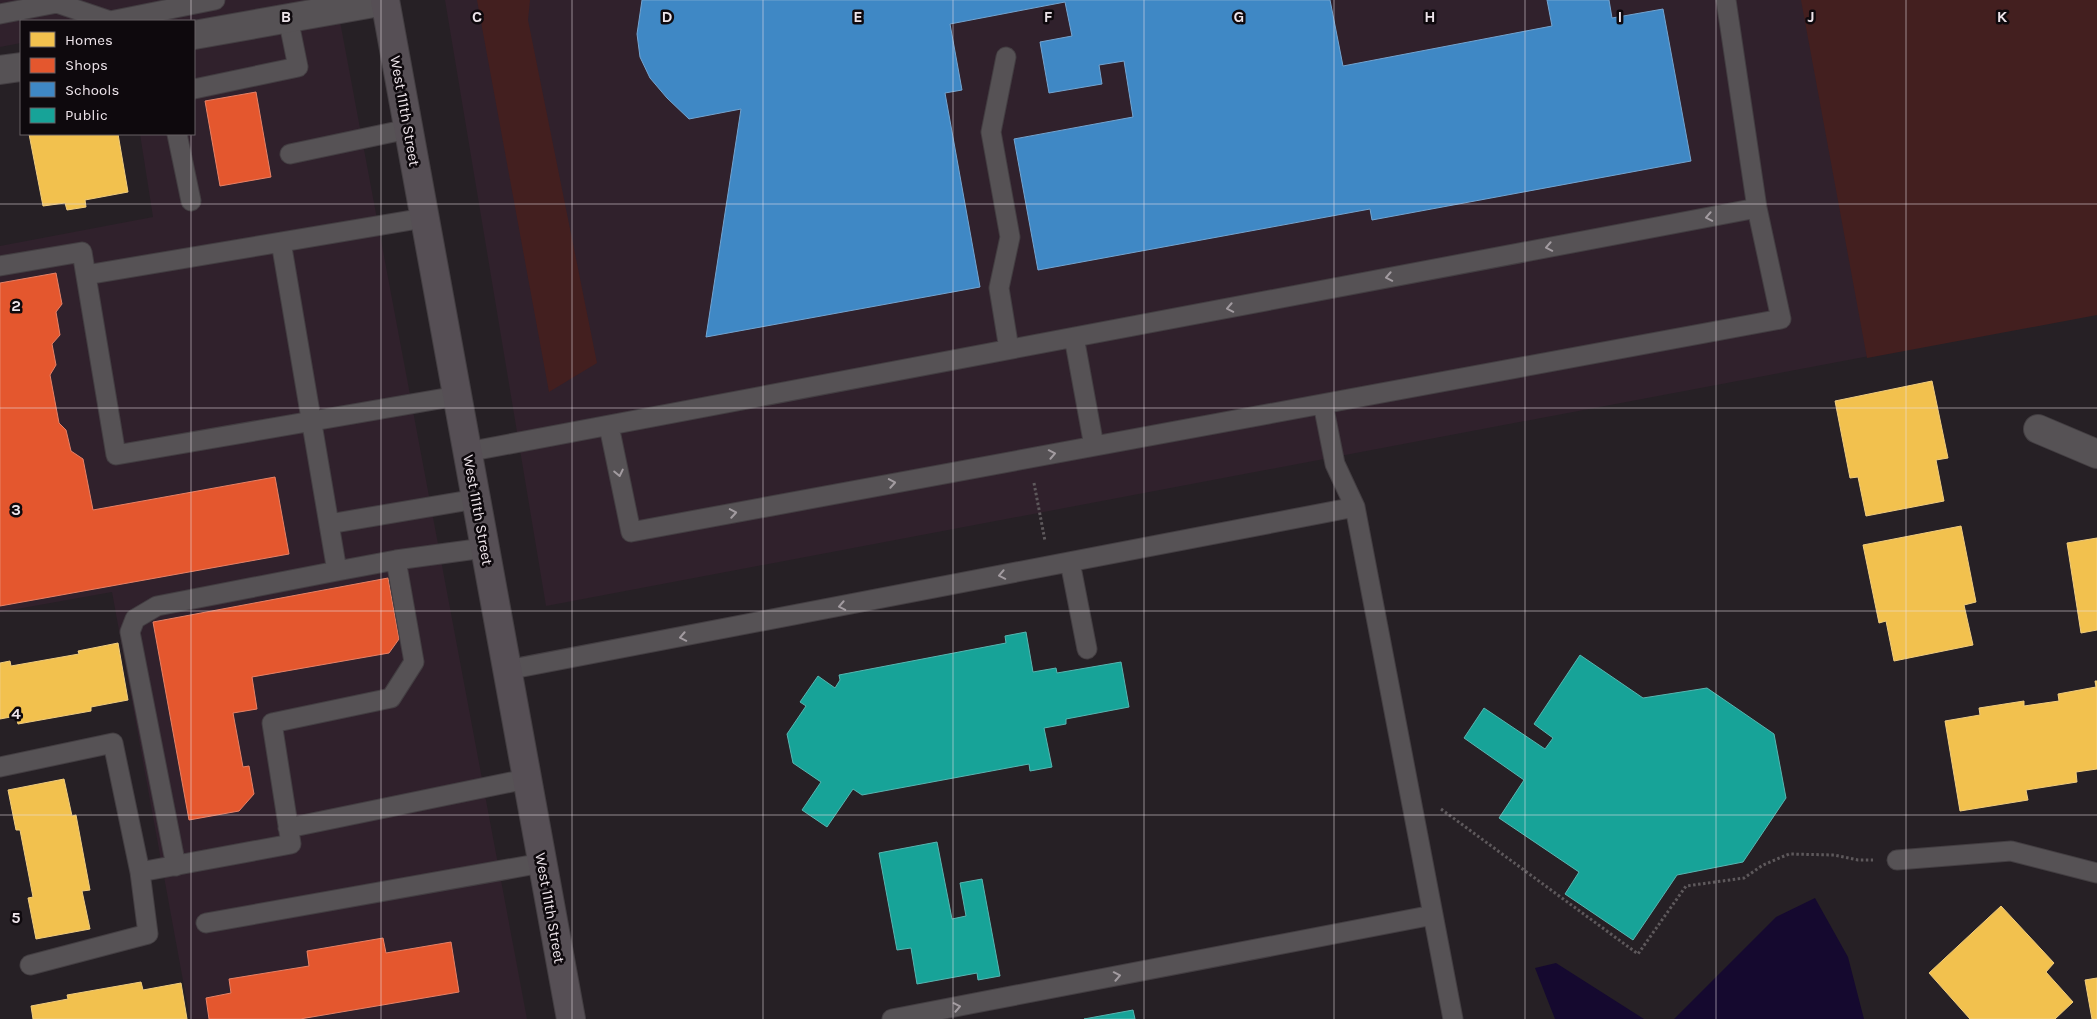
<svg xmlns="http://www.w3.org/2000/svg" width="2097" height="1019" font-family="Karla,sans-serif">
  <rect width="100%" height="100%" fill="#262025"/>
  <path fill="#30212c" d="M0,0H336L527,1019H190L112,592L0,612V246L153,217L140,134H194V21H21V43L0,47Z
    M445,0H2097V313L546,606Z"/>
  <path fill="#431f1f" d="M477,0H530L528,20L597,363L549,392Z
    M1801,0H2097V315L1867,358Z"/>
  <path fill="#15092f" d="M1815,898L1848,957L1864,1019H1674L1776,917Z
    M1556,963L1644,1019H1555L1535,968Z"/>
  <path fill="#f2c14e" stroke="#f0cc7d" d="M29,134H118L128,192L85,200L86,207L67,210L65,203L43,206Z
    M1932,381L1948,458L1936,460L1944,501L1866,516L1858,477L1850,478L1835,401Z
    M1961,526L1976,602L1964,605L1973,645L1894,661L1886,621L1879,623L1863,545Z
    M2097,538V630L2081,633L2067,543Z
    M118,643L128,700L91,707V711L18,724L16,716L0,719V663L10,661L11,666L79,654L78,651Z
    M2095,681H2097V769L2076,772L2077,782L2026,790L2028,800L1960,811L1945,721L1980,715L1979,708L2024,701V706L2059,701L2058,694L2096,687Z
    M64,779L72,816L76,815L90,890L82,891L90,929L36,939L28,898L33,897L20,830H16L8,790Z
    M2001,906L2054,963L2046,972L2073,1002L2055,1019H1970L1929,973Z
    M2097,978V1019H2092L2085,980Z
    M141,982L143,990L181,983L187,1019H33L31,1006L68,999L67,995Z"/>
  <path fill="#e4572e" stroke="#e78166" d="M256,92L271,177L220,186L205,101Z
    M56,273L62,304L56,312L60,335L52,344L56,365L50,375L59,423L66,430L71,451L83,459L93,510L275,477L289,554L0,606V283Z
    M388,578L399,639L389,653L252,677L257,709L233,713L243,767L249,766L254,794L239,811L189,820L153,622Z
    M383,938L386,953L451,942L459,992L300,1019H209L206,998L231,993L229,979L309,966L307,951Z"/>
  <path fill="#3f88c5" stroke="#73a4d0" d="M642,0H1330L1343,66L1552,26L1547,0H1609L1612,18L1663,9L1691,161L1372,220L1370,209L1038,270L1014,139L1133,117L1124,61L1099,65L1102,84L1049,93L1040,42L1072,36L1065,2L950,24L962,90L945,93L980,287L706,337L741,109L689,119L667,98L650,78L640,57L637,34Z"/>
  <path fill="#17a398" stroke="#57b6b1" d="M1026,632L1033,672L1056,668L1057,673L1121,662L1129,707L1066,719V724L1044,728L1052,767L1030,771L1029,764L862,795L853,789L827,827L802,810L821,782L793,763L787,734L806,706L800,702L818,676L835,688L840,680L839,675L1006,643L1005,636Z
    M1580,655L1643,698L1707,688L1774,734L1786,798L1743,862L1677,875L1633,940L1565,894L1579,872L1499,818L1524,780L1464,738L1484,708L1545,749L1553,738L1534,724Z
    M937,842L952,919L966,916L960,883L982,879L1000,976L978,980L977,973L917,984L911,948L897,950L879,853Z
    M1133,1010L1135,1019H1084Z"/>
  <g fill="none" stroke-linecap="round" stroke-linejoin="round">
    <g stroke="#433e42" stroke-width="21">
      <path id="service" d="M0,14L57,3L110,21L215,0
        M1006,57L991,132L1010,237L999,288L1009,349
        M194,89L298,67L288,18
        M177,134L191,201
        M290,154L408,129
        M0,266L82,252L116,455L457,396
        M86,275L424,218
        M1074,337L1094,446
        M1323,404L1335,464L1355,507
        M609,426L631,532L1781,319L1757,208L1726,0
        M467,452L1757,208
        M329,524L476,499
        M396,560L484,548
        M1070,562L1087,649
        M507,670L1355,507L1453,1019
        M0,767L113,743L140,872L148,934L30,965
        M288,828L526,779
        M1897,860L2011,851L2097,873
        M176,866L130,632L135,619L157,606L337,571
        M140,872L291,844L272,723L391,698L414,662L396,560L337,571L281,242
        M206,923L542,863
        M892,1019L1433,915"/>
    </g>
    <g stroke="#433e42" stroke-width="30">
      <path id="minor" d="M194,35L385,1
        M0,70L21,67
        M2038,429L2097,454"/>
    </g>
    <g stroke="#433e42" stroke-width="30">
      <path id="secondary" d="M385,0L571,1019"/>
    </g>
    <path stroke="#5e595c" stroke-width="3" stroke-dasharray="2.5 2.5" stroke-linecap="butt" d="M1034,483L1045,541
      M1441,809L1638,954L1686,886L1744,878L1763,865L1789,854L1834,855L1858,860H1873"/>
    <use href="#service" stroke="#565255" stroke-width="19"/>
    <use href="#minor" stroke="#565255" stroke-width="28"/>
    <use href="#secondary" stroke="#564f55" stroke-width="28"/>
  </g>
  <defs><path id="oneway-chevron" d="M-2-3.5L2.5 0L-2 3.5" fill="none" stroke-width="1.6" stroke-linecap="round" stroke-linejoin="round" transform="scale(1.25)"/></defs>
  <g stroke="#a29ba0">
    <use href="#oneway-chevron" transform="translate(1709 217) rotate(169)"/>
    <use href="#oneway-chevron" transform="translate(1549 247) rotate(169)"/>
    <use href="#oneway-chevron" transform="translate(1389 277) rotate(169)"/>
    <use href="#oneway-chevron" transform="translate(1230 308) rotate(169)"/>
    <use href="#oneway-chevron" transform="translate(1052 454) rotate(-11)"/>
    <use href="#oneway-chevron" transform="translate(619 473) rotate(78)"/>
    <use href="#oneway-chevron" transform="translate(892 483) rotate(-10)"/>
    <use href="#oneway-chevron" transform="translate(733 513) rotate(-10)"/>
    <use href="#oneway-chevron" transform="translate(1002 575) rotate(169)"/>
    <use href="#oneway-chevron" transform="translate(842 606) rotate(169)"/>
    <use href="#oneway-chevron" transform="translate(683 637) rotate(169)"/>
    <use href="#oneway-chevron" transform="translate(1117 976) rotate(-11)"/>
    <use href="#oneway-chevron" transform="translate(957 1007) rotate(-11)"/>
  </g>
  <path fill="none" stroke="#ede4ea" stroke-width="1" stroke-opacity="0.55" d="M191,0V21M381,0V1019M572,0V1019M763,0V1019M953,0V1019M1144,0V1019M1334,0V1019M1525,0V1019M1716,0V1019M1906,0V1019M191,134V1019M0,204H2097M0,408H2097M0,611H2097M0,815H2097"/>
  <g text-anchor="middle" stroke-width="5" stroke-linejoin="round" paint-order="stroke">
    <g font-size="15" fill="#ede4ea" stroke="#0e090d">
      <text transform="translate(405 111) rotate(80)" y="5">West 111th Street</text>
      <text transform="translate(478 510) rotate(80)" y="5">West 111th Street</text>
      <text transform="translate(550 908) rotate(80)" y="5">West 111th Street</text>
    </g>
  </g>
  <g font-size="16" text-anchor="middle" font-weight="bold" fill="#ede4ea" stroke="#0e090d" stroke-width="5" stroke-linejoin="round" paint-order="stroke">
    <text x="286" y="22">B</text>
    <text x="477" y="22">C</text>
    <text x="667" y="22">D</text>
    <text x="858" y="22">E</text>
    <text x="1048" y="22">F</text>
    <text x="1239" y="22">G</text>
    <text x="1430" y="22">H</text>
    <text x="1620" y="22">I</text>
    <text x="1811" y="22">J</text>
    <text x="2002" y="22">K</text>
    <text x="16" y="311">2</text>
    <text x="16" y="515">3</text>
    <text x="16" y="719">4</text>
    <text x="16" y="923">5</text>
  </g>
  <rect x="20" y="20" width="175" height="115" fill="#0e090d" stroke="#676165"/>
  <rect x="30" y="32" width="25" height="15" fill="#f2c14e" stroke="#676165"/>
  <text x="65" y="45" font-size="15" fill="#ede4ea">Homes</text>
  <rect x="30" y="58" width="25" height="15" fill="#e4572e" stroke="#676165"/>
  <text x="65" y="70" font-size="15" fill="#ede4ea">Shops</text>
  <rect x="30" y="82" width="25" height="15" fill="#3f88c5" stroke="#676165"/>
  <text x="65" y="95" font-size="15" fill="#ede4ea">Schools</text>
  <rect x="30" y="108" width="25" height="15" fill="#17a398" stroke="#676165"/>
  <text x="65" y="120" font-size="15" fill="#ede4ea">Public</text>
</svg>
